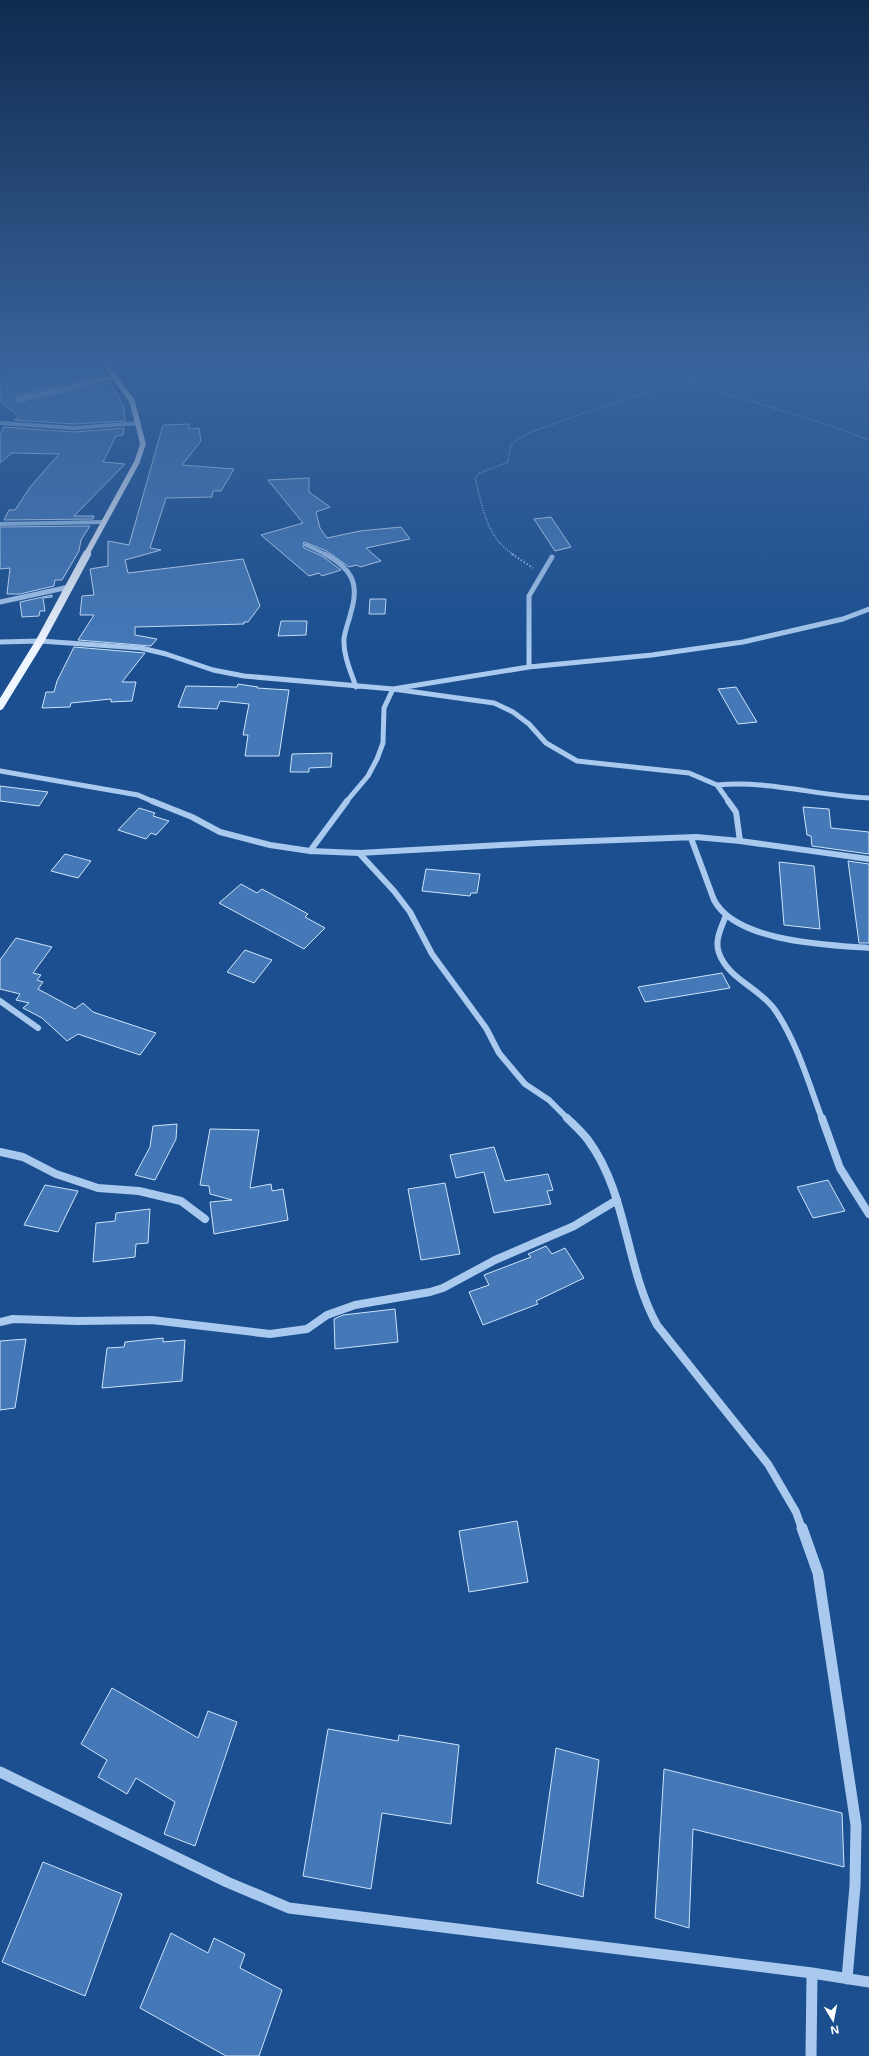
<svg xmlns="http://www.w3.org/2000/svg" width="869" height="2056" font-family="'Noto Sans',sans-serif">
  <rect width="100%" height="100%" fill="#1b4f8f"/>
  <path fill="#4478b7" stroke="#cfe3fa" d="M27,364H100L106,375L18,396L16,398L18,402L110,382L124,407L125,421L74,424L14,420L19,417L0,401V377L17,373L11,368Z
    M189,424V429L199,428L201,441L182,465L234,469L221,491H213L212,497L166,498L150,548L161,550L125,560L128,573L243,559L260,606L248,622H244V624L135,627V635L157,639L151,646L78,640L94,615H80L82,596L94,595L90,569L108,566V541L129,545L163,425Z
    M4,427L74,432L124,428L123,435L116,436L103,462L125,464L74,516H94L93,519L4,520L9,510H15L31,486L59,454L12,453L0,463V435Z
    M309,478V492L330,507L316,512L320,528L327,538L360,531L401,527L410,539L366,548L381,561L360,567L357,565L349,567L327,551L304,542L303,545L304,548L322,556L341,570L322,576L319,573L309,576L261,535L303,523L268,480Z
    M551,517L571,547L555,551L534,519Z
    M90,526L81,540L79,551L62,580H55L54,586L20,594H7L10,568L0,569V527Z
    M52,595V597L43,598L45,611H40L39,616L22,617L20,602Z
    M370,599H386L385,614H369Z
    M281,621H307L306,635L278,636Z
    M74,647L145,653L122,682H136L132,701L111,702V699L71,703L70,707L42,708L46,692H54L57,681Z
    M238,684L258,687L257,688L289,690L279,756H245L248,735H243L249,704L220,701L217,709L178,707L186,686L237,687Z
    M736,687L757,722L738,724L718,689Z
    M332,753L331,767L309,768V772H290L292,754Z
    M0,786L48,792L39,806L0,801Z
    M803,807L829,809L831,828L869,832V854L812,846L811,836L807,835Z
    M139,808L155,813L153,816L169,821L156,835L151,833L146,839L118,830Z
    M65,854L91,861L78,878L51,871Z
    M848,861L869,864V943H859Z
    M779,862L814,866L820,929L784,925Z
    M426,869L480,874L477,893H471L470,896L422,891Z
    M241,884L257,893L262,889L308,914L305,917L325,928L304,949L219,903Z
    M16,938L52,947L33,973L41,975L37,980L43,982L38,989L75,1009L83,1003L93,1012L156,1033L140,1055L78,1034L67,1041L42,1018L23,1008L29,1003L16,1000L20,994L0,989V960Z
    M245,950L272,960L254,983L227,972Z
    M722,973L730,988L645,1002L638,987Z
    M177,1124L176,1139L155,1180L135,1175L150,1147L153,1126Z
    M210,1129L259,1130L250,1188L271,1184L272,1191L283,1189L288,1220L214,1234L210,1202L232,1200L210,1194L209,1186L200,1185Z
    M494,1147L505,1181L548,1174L553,1190L547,1191L551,1204L494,1213L484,1172L456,1178L450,1155Z
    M828,1180L845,1211L813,1218L797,1187Z
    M445,1183L460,1254L421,1260L408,1189Z
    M45,1185L78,1191L58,1232L24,1225Z
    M150,1209L148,1243L136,1244L135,1257L93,1262L96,1223L115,1221L116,1213Z
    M546,1246L552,1254L565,1248L584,1278L536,1301L538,1304L483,1325L469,1292L489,1285L484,1275L531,1257L528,1254Z
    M395,1309L398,1342L335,1349L334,1319L343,1315Z
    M163,1338V1342L185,1340L182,1381L102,1388L107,1348L124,1347L125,1342Z
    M26,1339L15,1408L0,1410V1341Z
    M517,1521L528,1582L469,1592L459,1531Z
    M112,1688L198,1738L208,1711L237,1722L195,1846L164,1834L175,1802L136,1778L127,1794L98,1777L107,1760L81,1744Z
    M328,1729L398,1741L399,1735L459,1745L451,1824L382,1813L371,1889L303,1876Z
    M556,1748L599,1760L583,1897L537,1883Z
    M664,1769L842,1813L844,1867L693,1829L689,1928L655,1918Z
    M43,1862L122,1894L85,1996L2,1962Z
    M171,1933L208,1953L214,1938L245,1954L240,1968L282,1990L259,2056H226L140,2008Z"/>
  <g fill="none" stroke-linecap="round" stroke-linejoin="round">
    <path stroke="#a9c9ee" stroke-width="1.5" stroke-dasharray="1 1.5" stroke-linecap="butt" d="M648,364L719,391L834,427L869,440
      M514,555C486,537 483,508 475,478L480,473L508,462L511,444L528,433L604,406L740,364"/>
    <path stroke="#a9c9ee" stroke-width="2" stroke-dasharray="1.5 2" stroke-linecap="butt" d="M512,554L533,568"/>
    <path stroke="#a9c9ee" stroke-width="4" d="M19,399L115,377
      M0,423L74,428L139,423
      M0,524L105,522
      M306,545L327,555"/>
    <path stroke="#a9c9ee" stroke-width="5" d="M325,554C351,568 360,583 351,612C349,621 345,630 344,639C343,655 351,672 356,687
      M0,602L69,587
      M0,642L40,641L141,648L166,654L213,670L244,676L393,689L529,667L652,655L743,642L843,619L869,609
      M529,667V596L552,557
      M0,771L138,795L154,802
      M717,785C769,780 818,796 869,798
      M346,802L368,776L377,759L383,743L384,708L393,689L494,703L513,712L529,724L546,743L577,761L689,773L717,785L729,802"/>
    <path stroke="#a9c9ee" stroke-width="6" d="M152,801L192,817L220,832L270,845L310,851L359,853L538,843L696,837L740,841L869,859
      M728,801L736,812L740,841
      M691,838L714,900C736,942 827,945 869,948
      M310,851L347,801
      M359,853L394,891L410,912L432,954L486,1028L499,1053L525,1084L549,1100L568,1119
      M726,915C722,927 714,940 719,953C728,979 760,988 775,1010C797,1042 809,1084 822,1119
      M0,1001L38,1028"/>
    <path stroke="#a9c9ee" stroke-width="8" d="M567,1118C574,1125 582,1132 588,1140C628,1194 625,1267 657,1325L768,1464L796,1512L802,1529
      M822,1118L840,1168L869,1214
      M0,1152L23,1157L56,1174L98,1188L139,1191L181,1201L205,1219
      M0,1322L13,1319L77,1321L152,1320L270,1334L307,1329L327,1315L355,1305L430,1292L443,1288L495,1260L574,1226L617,1200"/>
    <path stroke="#a9c9ee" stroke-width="11" d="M802,1528L818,1573L856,1825L855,1886L847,1979
      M0,1772L227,1882L289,1908L812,1973L869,1982
      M811,2056L812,1973"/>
    <path stroke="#f0f6ff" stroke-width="5.5" d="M86,555L137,462L143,444L132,401L105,364"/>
    <path stroke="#f0f6ff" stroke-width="8" d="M0,706L40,641L87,554"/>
  </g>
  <linearGradient id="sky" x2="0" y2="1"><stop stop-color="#0f2b4f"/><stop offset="0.56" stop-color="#39639b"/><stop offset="1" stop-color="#39639b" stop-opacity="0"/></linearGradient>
  <rect width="869" height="652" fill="url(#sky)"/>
  <g transform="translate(833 2020) rotate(170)" stroke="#1b4f8f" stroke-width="3" paint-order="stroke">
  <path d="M0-3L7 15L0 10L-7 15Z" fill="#ffffff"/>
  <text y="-6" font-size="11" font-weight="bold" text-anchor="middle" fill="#ffffff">N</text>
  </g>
</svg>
